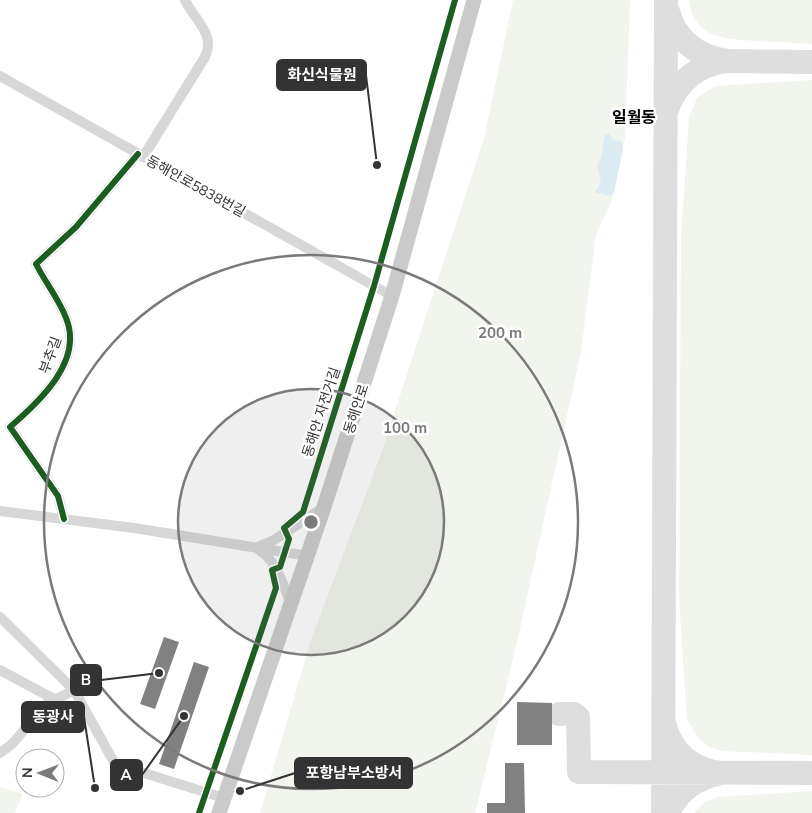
<svg xmlns="http://www.w3.org/2000/svg" width="812" height="813" font-family="'Nunito Sans','Noto Sans KR',sans-serif">
  <rect width="100%" height="100%" fill="#fff"/>
  <path fill="#f1f5ed" d="M513,0H630L625,138L612,200L596,235L581,352L515,651L475,813H260L311,640L381,454L484,138Z
    M689,0H812V44C794,43 776,42 757,41C727,39 693,39 689,0Z
    M812,80V755L723,751L709,747L698,738L687,719L679,599L681,237L689,118L697,98L715,86Z
    M0,787L23,794L15,813H0Z
    M812,791V813H694L705,802L718,797Z"/>
  <path fill="#ddebf3" d="M605,134H609L614,140L621,141L623,149L614,192L609,196L595,192L601,182L597,166L601,158Z"/>
  <g fill="none" stroke-linecap="round" stroke-linejoin="round">
    <path stroke="#dedede" stroke-width="24" d="M727,61L812,62
      M667,109C677,82 698,64 727,61C699,57 676,41 668,12
      M559,714H574L578,717L579,772L812,773
      M665,726C672,753 693,770 721,773C697,778 678,790 668,813
      M663,813L666,0"/>
  </g>
  <path fill="#818181" d="M164,637L179,642L155,709L140,704Z
    M194,662L209,667L174,769L159,764Z
    M517,702L552,703V745H517Z
    M505,763H524L525,813H487V803H505Z"/>
  <g fill="none" stroke-linecap="round" stroke-linejoin="round">
    <path stroke="#d7d7d7" stroke-width="10" d="M0,76L392,296
      M143,157L205,57C216,34 195,21 185,0
      M0,511L134,528L308,556
      M64,519L58,496L10,427C39,402 84,361 66,318C59,299 45,282 36,264L76,227L138,154
      M257,547L274,540L324,507
      M259,550C277,561 283,585 291,604
      M0,617L74,690L115,764L224,798
      M0,670L54,699
      M0,753L12,744L47,704L74,690"/>
    <path stroke="#cacaca" stroke-width="15" d="M219,813L324,507L392,296L474,0"/>
    <g stroke="#fff" stroke-width="9">
      <path id="cycleway" d="M64,519L58,496L10,427C39,402 84,361 66,318C59,299 45,282 36,264L76,227L138,154
        M199,813L276,588L272,570L280,567L289,539L284,528L303,512L374,286L455,0"/>
    </g>
    <use href="#cycleway" stroke="#1b5e20" stroke-width="6"/>
  </g>
  <circle cx="311" cy="522" r="133" fill="#7a7a7a" fill-opacity=".12"/>
  <g fill="none" stroke="#7a7a7a" stroke-width="2.5">
    <circle cx="311" cy="522" r="133"/>
    <circle cx="311" cy="522" r="267"/>
  </g>
  <g text-anchor="middle" stroke-width="5" stroke-linejoin="round" paint-order="stroke">
    <g font-size="14" fill="#333" stroke="#fff">
      <text transform="translate(196 186) rotate(29)" y="5">동해안로5838번길</text>
      <text transform="translate(50 355) rotate(-70)" y="5">부추길</text>
      <text transform="translate(356 409) rotate(-72)" y="5">동해안로</text>
      <text transform="translate(321 412) rotate(-72)" y="5">동해안 자전거길</text>
    </g>
    <g font-size="16" font-weight="bold" fill="#000" stroke="#fff">
      <text x="634" y="123">일월동</text>
    </g>
  </g>
  <circle cx="311" cy="522" r="8" fill="#7a7a7a" stroke="#fff" stroke-width="2.5"/>
  <g font-size="15" text-anchor="middle" font-weight="bold" fill="#7a7a7a" stroke="#fff" stroke-width="5" stroke-linejoin="round" paint-order="stroke">
    <text x="500" y="338">200 m</text>
    <text x="405" y="433">100 m</text>
  </g>
  <path fill="none" stroke="#333" stroke-width="2" d="M377 165L366 75M159 673L101 680M95 788L84 717M240 791L295 773M184 716L142 775"/>
  <g fill="#333" stroke="#fff" stroke-width="2">
    <circle cx="377" cy="165" r="5"/>
    <circle cx="159" cy="673" r="5"/>
    <circle cx="95" cy="788" r="5"/>
    <circle cx="240" cy="791" r="5"/>
    <circle cx="184" cy="716" r="5"/>
  </g>
  <g fill="#333" stroke="#333" stroke-width="2">
    <rect x="277" y="60" width="89" height="30" rx="5"/>
    <rect x="71" y="665" width="30" height="30" rx="5"/>
    <rect x="22" y="702" width="62" height="30" rx="5"/>
    <rect x="295" y="758" width="117" height="30" rx="5"/>
    <rect x="111" y="760" width="31" height="30" rx="5"/>
  </g>
  <g font-size="15" text-anchor="middle" font-weight="bold" fill="#fff">
    <text x="322" y="80">화신식물원</text>
    <text x="86" y="685">B</text>
    <text x="53" y="722">동광사</text>
    <text x="354" y="778">포항남부소방서</text>
    <text x="126" y="780">A</text>
  </g>
  <g transform="translate(40 773) rotate(271)"><circle r="24" fill="#ffffff" stroke="#adadad"/>
  <path d="M0-4L9 19L0 12L-9 19Z" fill="#7a7a7a"/>
  <text y="-8" font-size="14" font-weight="bold" text-anchor="middle" fill="#333333">N</text>
  </g>
</svg>
